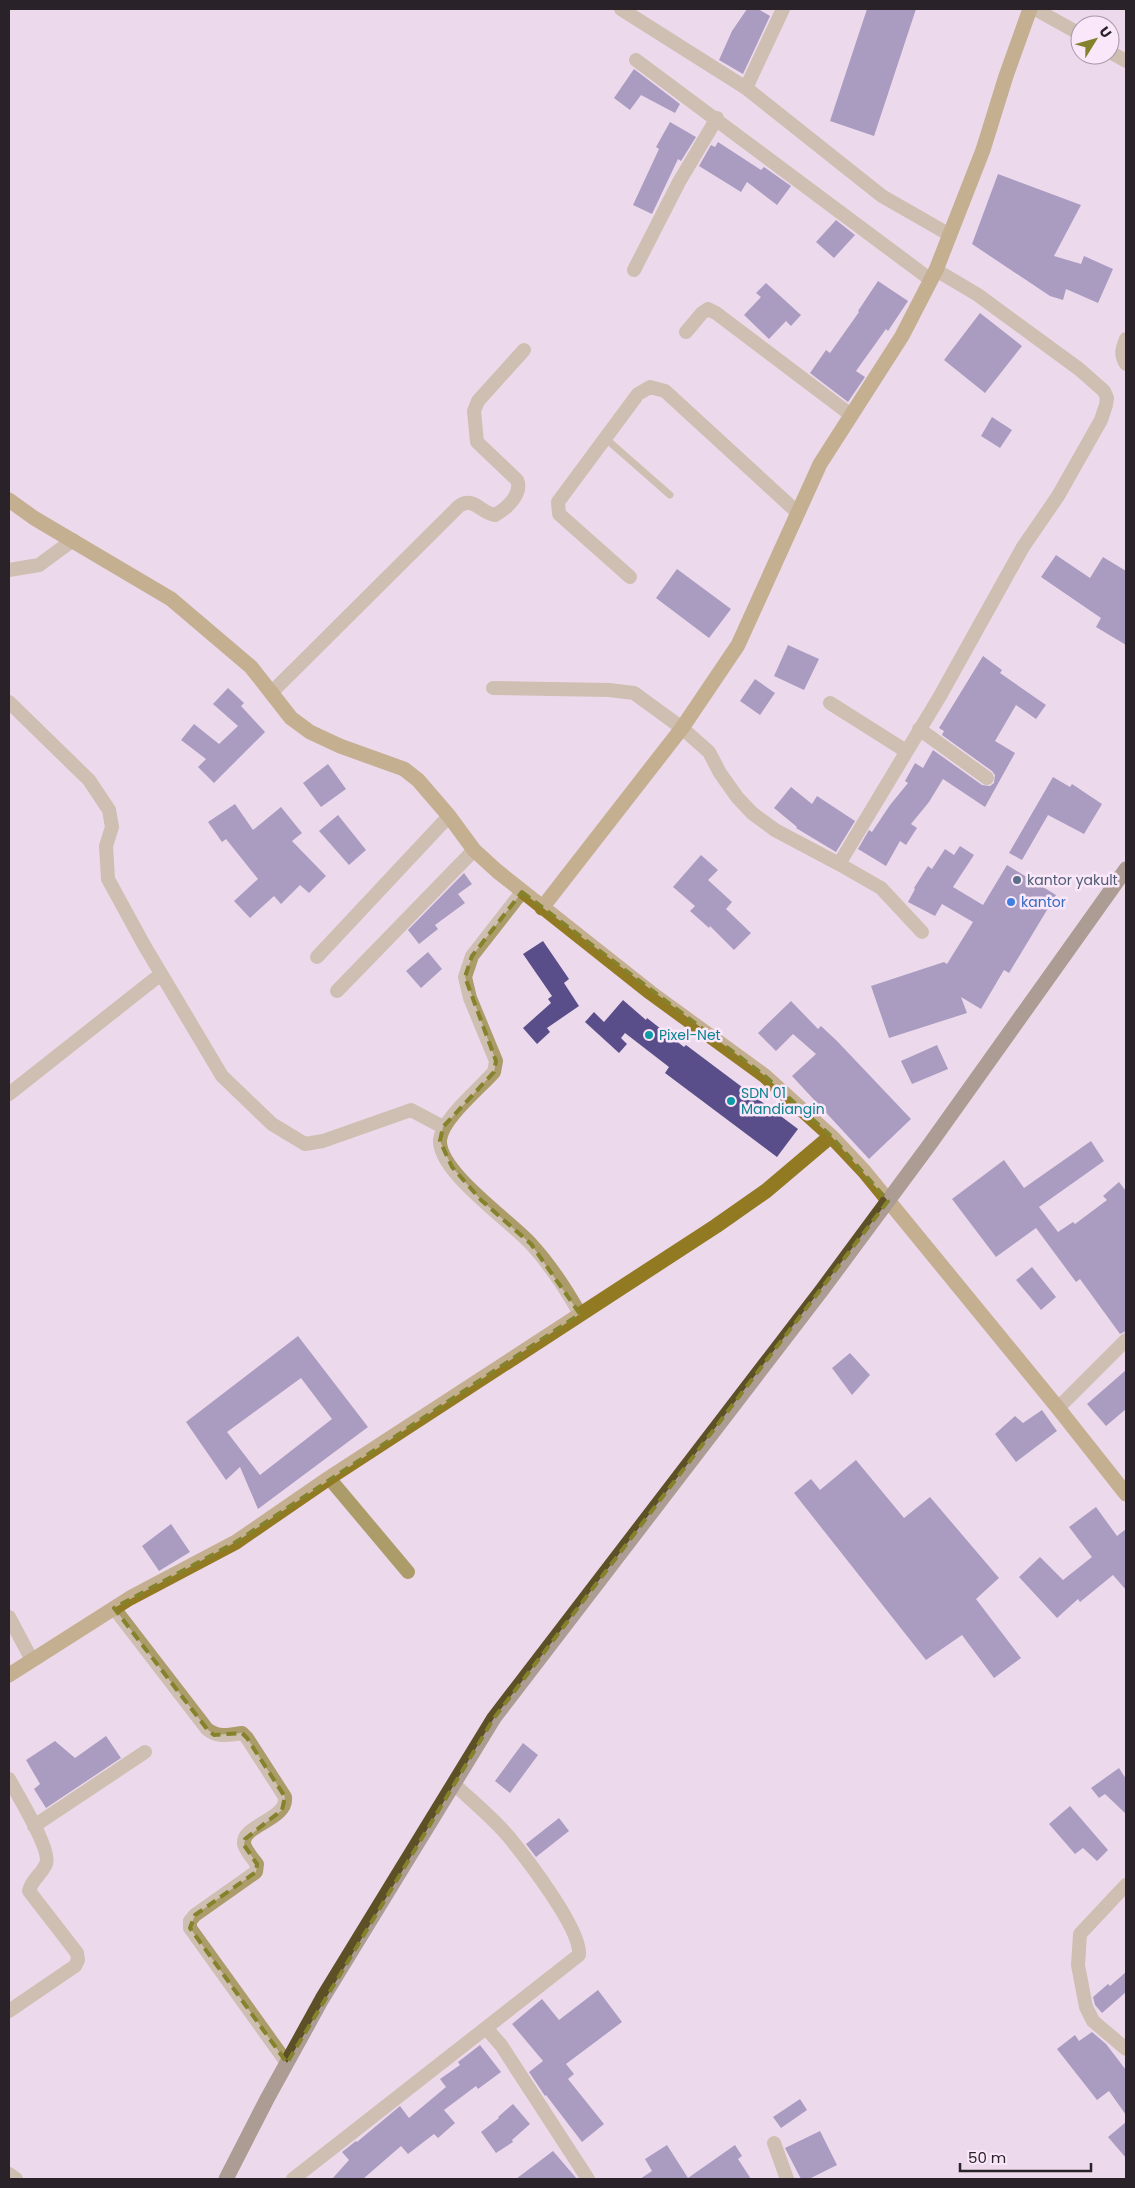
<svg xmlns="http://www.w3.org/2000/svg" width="1135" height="2188" font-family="Poppins,sans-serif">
  <rect width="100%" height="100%" fill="#ecdaec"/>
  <path fill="#5a4e8a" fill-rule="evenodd" d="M747,9H758L770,16L743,74L719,60L732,31Z
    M867,9H916L874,136L830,121Z
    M634,69L680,104L675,113L641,95L630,110L614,98Z
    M670,122L696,137L681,161L678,159L652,214L633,205L659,149L656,147Z
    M718,142L761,170L764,167L791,186L777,205L747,182L741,192L699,166L711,145L715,147Z
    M998,174L1081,205L1054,256L1081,264L1084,256L1113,269L1098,303L1066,289L1063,300L1050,296L972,244Z
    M836,220L855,235L834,258L816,242Z
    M878,281L908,301L888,331L886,329L856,371L865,377L848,402L810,373L826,350L830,353L859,312L858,311Z
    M766,283L801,315L791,326L786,321L769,339L744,315L761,297L756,293Z
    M980,313L1022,346L985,393L944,360Z
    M992,417L1012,430L1000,448L981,436Z
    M1056,555L1090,578L1103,557L1126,571V645L1096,627L1101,618L1041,577Z
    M677,569L731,609L709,638L656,598Z
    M788,645L819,659L804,690L774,676Z
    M983,656L1002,670L1000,673L1046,705L1036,719L1016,705L995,741L1015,753L985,807L943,779L929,802L911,824L917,828L906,845L900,841L886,866L858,849L869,830L872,832L890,805L908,783L905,781L915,763L923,768L933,750L982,785L990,786L994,783L995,775L992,771L942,735L944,731L939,728Z
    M755,679L775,693L760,715L740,701Z
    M228,688L244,703L241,706L265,732L214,783L198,767L206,759L181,740L194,724L219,744L238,726L213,704Z
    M328,764L346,789L321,807L303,783Z
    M1053,777L1070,787L1072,784L1102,804L1084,834L1048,815L1022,860L1009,853Z
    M791,787L812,804L817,796L855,821L836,852L796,828L797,827L774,808Z
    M235,804L253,830L281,807L302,833L292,841L326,876L309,893L300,885L281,904L274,896L250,918L234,901L258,879L226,839L222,842L208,822Z
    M338,815L366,850L349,865L319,831Z
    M960,846L974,855L953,887L983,905L1007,865L1056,895L1009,973L1004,970L981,1009L961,997L967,1013L889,1038L871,986L944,962L947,964L973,922L942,904L935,916L908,902L915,889L914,888L928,866L932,869L945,849L954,855Z
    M701,855L718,870L708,880L732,902L726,909L751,933L734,950L710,926L709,928L690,911L695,906L673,887Z
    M464,873L472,884L458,894L465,903L435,925L438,929L419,944L408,930Z
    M543,941L569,979L564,983L579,1006L547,1028L550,1032L537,1044L523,1028L551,1003L548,999L552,996L523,954Z
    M428,952L442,969L421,988L406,971Z
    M623,1000L646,1020L647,1018L684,1047L686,1045L798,1129L777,1157L665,1073L669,1067L625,1033L621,1038L627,1044L619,1053L585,1022L594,1012L604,1022Z
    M791,1001L818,1029L821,1026L837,1041L911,1119L869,1159L792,1076L816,1054L793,1034L776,1051L758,1033Z
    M937,1045L948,1069L912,1084L901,1061Z
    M1091,1141L1104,1161L1039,1207L1058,1232L1073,1222L1075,1224L1107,1200L1103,1196L1119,1182L1126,1191V1331L1120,1334L1080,1279L1076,1282L1036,1228L996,1257L952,1199L1004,1160L1024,1188Z
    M1032,1267L1056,1297L1041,1310L1016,1280Z
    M298,1336L368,1427L258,1509L240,1467L226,1480L186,1422ZM301,1378L332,1419L260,1475L227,1432Z
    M850,1353L870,1375L852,1395L832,1368Z
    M1126,1370V1409L1106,1426L1087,1404Z
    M1042,1410L1057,1431L1016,1462L995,1434L1015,1416L1023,1423Z
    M856,1460L904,1518L930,1497L999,1578L976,1599L1021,1658L994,1678L962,1635L926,1660L794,1493L811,1479L820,1490Z
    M1096,1507L1117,1536L1126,1529V1590L1113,1575L1080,1602L1078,1599L1057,1618L1019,1577L1040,1557L1063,1580L1092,1557L1069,1527Z
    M171,1524L190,1552L159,1571L142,1546Z
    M106,1736L121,1758L46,1808L34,1789L40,1784L26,1760L55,1741L75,1758Z
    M523,1743L538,1755L510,1793L495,1781Z
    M1119,1768L1126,1779V1814L1105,1794L1099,1798L1091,1788Z
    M1070,1806L1108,1850L1097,1861L1083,1848L1075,1854L1049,1824Z
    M559,1818L569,1831L536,1857L526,1844Z
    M1126,1972V1992L1102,2013L1095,2005L1093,1997L1108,1984L1110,1986Z
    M598,1990L622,2022L566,2064L574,2074L568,2079L604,2124L582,2142L546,2095L545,2096L529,2072L543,2061L512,2024L542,1999L559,2020Z
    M1092,2032L1106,2044L1126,2070V2115L1109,2091L1097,2100L1057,2049L1075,2035L1079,2041Z
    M480,2045L501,2072L478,2089L476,2086L444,2110L455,2123L438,2138L434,2134L408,2154L401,2146L363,2179H332L349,2160L342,2152L356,2141L357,2142L400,2106L409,2118L446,2087L440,2079L460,2065L458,2062Z
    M800,2099L807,2110L781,2128L773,2117Z
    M513,2104L530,2124L512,2140L513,2142L496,2153L481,2132L499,2118L498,2117Z
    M1126,2122V2158L1108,2137Z
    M820,2131L837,2165L809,2179H801L785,2148Z
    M667,2145L688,2178L735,2145L742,2156L738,2159L751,2179H640L652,2171L645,2159Z
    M553,2151L577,2179H516Z"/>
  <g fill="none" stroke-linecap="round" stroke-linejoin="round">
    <path stroke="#ac9c6a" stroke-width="7" d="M605,438L670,495"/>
    <path stroke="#ac9c6a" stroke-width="14" d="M621,9L746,88L882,196L950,235
      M1035,9L1080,34
      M1110,52L1126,61
      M636,60L931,280
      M746,88L783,9
      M634,270L679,182L717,118
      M686,332L702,313L708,309L716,313L851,415
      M1126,339C1122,349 1120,354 1126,364
      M9,570L39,565L73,540
      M630,577L559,514L558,502L638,394L650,387L665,391L798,513
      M493,688L609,690L634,693L682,728L709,752L720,773L737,797L752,813L775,830L839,864L940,696L1023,547L1058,496L1101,420L1106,405L1107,398L1104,391L1079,369L978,295L936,270
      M271,693L459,506C474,496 480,513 495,515C506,509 523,494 517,480L477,442L474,411L478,401L524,350
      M9,702L89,780L109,810L112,827L106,846L108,879L144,945L222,1076L272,1124L305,1144L323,1141L411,1110L443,1127
      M830,703L906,751
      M919,729L987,778
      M839,864L881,888L922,932
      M522,892L472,956L465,977L470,998L496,1061L494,1072C479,1089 442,1119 440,1140C438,1172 512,1222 532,1245C551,1266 566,1289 580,1314
      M317,957L449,816
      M337,991L474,850
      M9,1094L161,974
      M1058,1408L1126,1340
      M329,1478L408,1572
      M114,1608L207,1729C218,1738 228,1735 242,1733L247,1738L285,1797C288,1820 241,1825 244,1844C246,1851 253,1859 257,1864L256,1872L195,1915L190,1921V1928L287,2063
      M9,1617L32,1660
      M9,1779C17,1794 52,1850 46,1864C42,1874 31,1880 29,1891L77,1953L78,1960L75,1966L9,2011
      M34,1826L145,1752
      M1126,1885L1080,1934L1078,1965L1086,2007L1093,2021L1126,2049
      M486,2028L501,2045L588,2179
      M774,2143L787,2179
      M9,2174L16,2179
      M293,2179L579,1955C582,1930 526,1858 509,1837C493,1818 472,1801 454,1784"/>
    <path stroke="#927a23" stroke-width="15" d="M9,500L34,518L171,599L251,667L291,718L310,732L340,746L404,769L418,780L449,816L474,850L497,871L651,993L765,1076L831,1136L864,1171L1058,1408L1126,1494
      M542,908L682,728L738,645L820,464L902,336L936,270L983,150L1006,76L1030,9
      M9,1675L130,1598L236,1542L329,1478L716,1226L766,1191L831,1136"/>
    <path stroke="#5d5026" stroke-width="15" d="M226,2179L267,2099L322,1999L494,1718L822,1290L930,1144L1126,869"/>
  </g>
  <path d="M0 0H1135V2188H0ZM522,892L765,1076L831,1136L888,1201L494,1718L287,2063L190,1928L195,1915L256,1872L257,1864L244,1845L245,1839L282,1810L285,1797L247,1738L242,1733L214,1735L207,1729L114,1608L236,1542L580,1314L531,1244L481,1200L452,1167L440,1141L443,1127L494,1072L496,1061L465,977L472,956Z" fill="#ecdaec" fill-opacity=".55" fill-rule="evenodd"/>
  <path fill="none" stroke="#84822b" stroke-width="4" stroke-dasharray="10 6" stroke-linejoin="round" d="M522,892L765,1076L831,1136L888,1201L494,1718L287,2063L190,1928L195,1915L256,1872L257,1864L244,1845L245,1839L282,1810L285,1797L247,1738L242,1733L214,1735L207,1729L114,1608L236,1542L580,1314L531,1244L481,1200L452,1167L440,1141L443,1127L494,1072L496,1061L465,977L472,956Z"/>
  <circle fill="#5c6f8a" stroke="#fae7f9" stroke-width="2" cx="1017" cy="880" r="5"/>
  <circle fill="#3f7fe0" stroke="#fae7f9" stroke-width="2" cx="1011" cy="902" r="5"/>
  <g fill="#0f9aa8" stroke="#fae7f9" stroke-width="2">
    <circle cx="649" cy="1035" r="5"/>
    <circle cx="731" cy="1101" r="5"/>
  </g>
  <g text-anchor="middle" stroke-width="5" stroke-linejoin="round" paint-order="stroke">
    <g font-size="14" fill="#4e5e75" stroke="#fae7f9" text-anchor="start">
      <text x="1027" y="885">kantor yakult</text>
    </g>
    <g font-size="14" fill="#366cbe" stroke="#fae7f9" text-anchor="start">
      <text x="1021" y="907">kantor</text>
    </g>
    <g font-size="14" fill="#0d838f" stroke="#fae7f9" text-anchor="start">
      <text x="659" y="1040">Pixel-Net</text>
      <text x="741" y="1098">SDN 01<tspan x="741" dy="16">Mandiangin</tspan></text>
    </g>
  </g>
  <rect width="1135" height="2188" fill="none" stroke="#292229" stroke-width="20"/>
  <g transform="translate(1095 40) rotate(53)"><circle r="24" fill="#fae7f9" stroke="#a698a6"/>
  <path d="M0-4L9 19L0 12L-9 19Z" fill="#84822b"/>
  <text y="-8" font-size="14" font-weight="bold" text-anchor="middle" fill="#292229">U</text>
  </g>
  <path d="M960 2163v8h131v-8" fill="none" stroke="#292229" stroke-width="2.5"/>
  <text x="968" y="2163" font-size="15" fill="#292229" stroke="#fae7f9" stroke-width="4" paint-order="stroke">50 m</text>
</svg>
